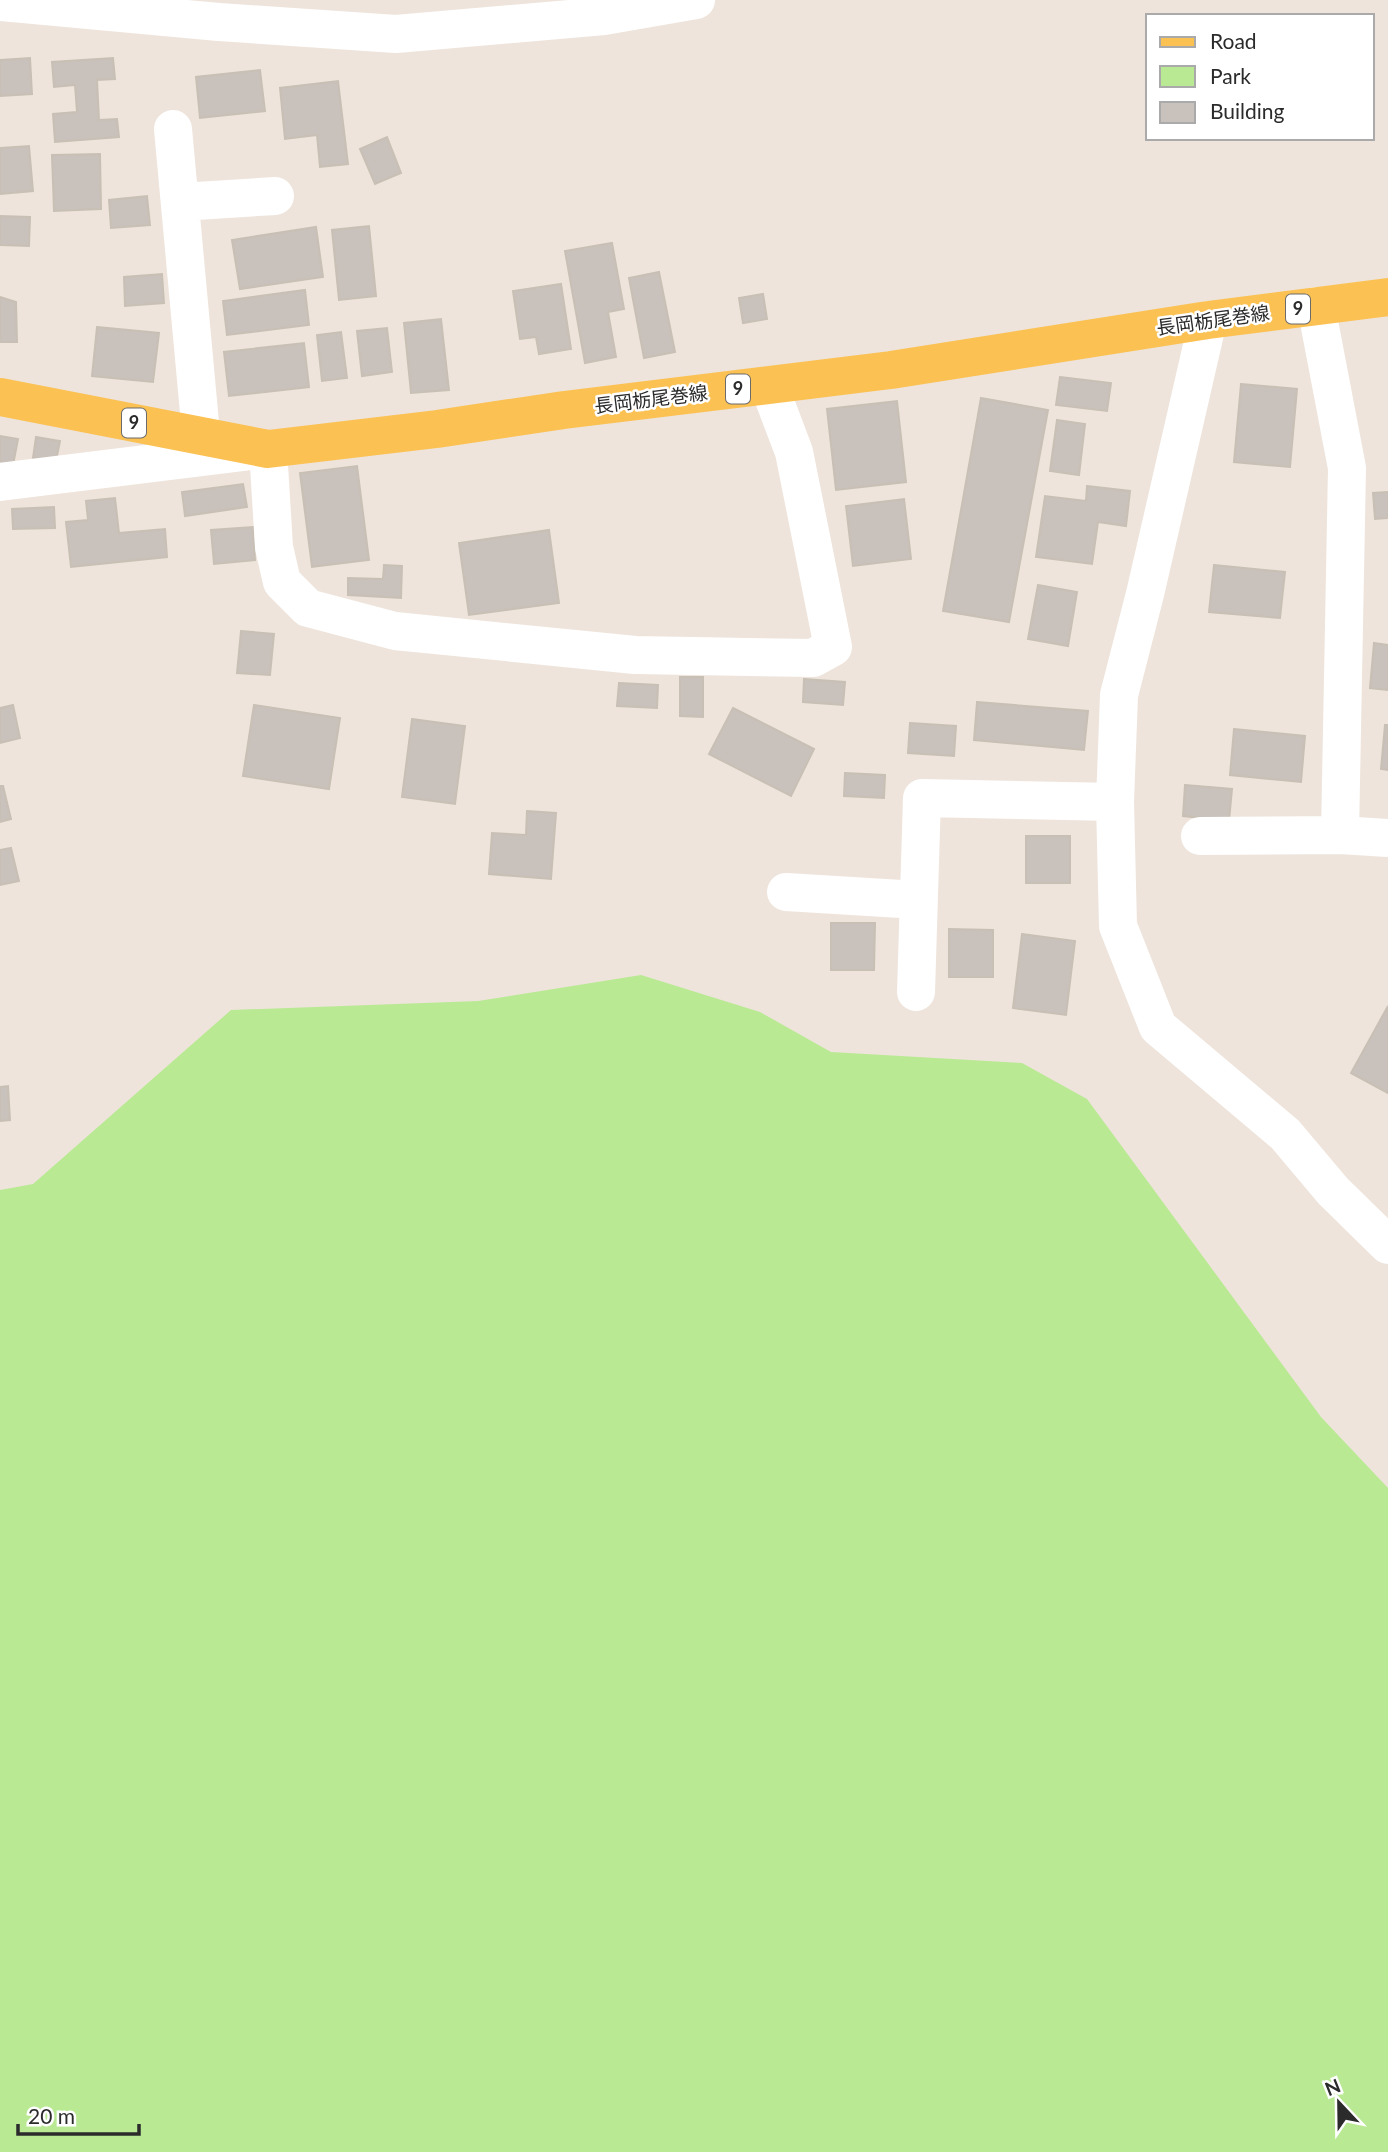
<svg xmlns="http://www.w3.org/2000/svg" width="1388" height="2152" font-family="Lato,'Noto Sans JP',sans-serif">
  <rect width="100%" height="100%" fill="#eee4db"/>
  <path fill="#bae994" d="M641,975L760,1012L831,1052L1022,1063L1087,1099L1321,1417L1388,1488V2152H0V1190L33,1184L231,1010L478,1001Z"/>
  <path fill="#c9c1bb" stroke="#c9c0b5" stroke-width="2" d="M30,58L32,94L0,96V60Z
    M113,58L115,79L97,80L99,120L117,119L119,137L55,142L53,114L77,112L75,85L54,87L52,62Z
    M260,70L265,111L200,118L196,77Z
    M338,81L348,164L320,167L317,135L285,139L280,88Z
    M387,137L401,173L375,184L360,149Z
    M29,146L33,191L0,194V148Z
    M100,154L101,209L54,211L52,155Z
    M147,196L150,225L111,228L109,200Z
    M0,216L30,217L29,246L0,245Z
    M369,226L376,296L339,300L332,230Z
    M316,227L323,277L240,289L232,240Z
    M612,243L624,309L608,312L616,357L585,363L565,251Z
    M659,272L675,352L644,358L629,278Z
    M162,274L164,303L125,306L124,277Z
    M561,284L571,349L539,354L536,337L520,339L513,291Z
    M305,290L309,325L227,335L223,301Z
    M763,294L767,319L743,323L739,298Z
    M0,297L16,302L17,342H0Z
    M441,319L449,390L411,393L404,323Z
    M97,327L159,333L153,382L92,376Z
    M387,328L392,372L362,376L357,331Z
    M341,332L347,378L322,381L317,335Z
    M304,343L309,387L229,396L224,352Z
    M1060,377L1111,383L1107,411L1056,405Z
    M1241,384L1297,389L1290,467L1234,462Z
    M981,398L1048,410L1009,622L943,611Z
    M897,401L906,482L836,490L827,409Z
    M1057,420L1085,424L1079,475L1050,471Z
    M0,436L18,439L13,465L0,463Z
    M36,437L60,441L56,461L33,458Z
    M357,466L369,560L312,567L300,473Z
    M243,484L247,507L185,516L182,492Z
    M1087,486L1130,491L1126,526L1098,522L1092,564L1036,557L1045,496L1086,501Z
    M1388,492V518L1375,519L1373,493Z
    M115,498L119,533L165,529L167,557L71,567L66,522L88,520L86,501Z
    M904,499L911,559L853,566L846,506Z
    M54,507L55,528L13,529L12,509Z
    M253,527L255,560L214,564L211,530Z
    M549,530L559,603L469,615L459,543Z
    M384,565L402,566L401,598L348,595V578L383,579Z
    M1214,565L1285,572L1280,618L1209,612Z
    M1038,585L1077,592L1068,646L1028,639Z
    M241,631L274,634L270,675L237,673Z
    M1374,643L1388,645V690L1370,688Z
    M680,677H703V717L680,716Z
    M804,679L845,682L843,705L803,702Z
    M619,683L658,685L657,708L617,706Z
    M977,702L1088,711L1084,750L974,740Z
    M13,705L20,738L0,743V708Z
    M254,705L340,718L329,789L243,776Z
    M733,708L814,749L791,796L709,754Z
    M412,719L465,726L455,804L402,797Z
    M910,723L956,726L954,756L908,753Z
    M1385,725H1388V770L1381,769Z
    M1234,729L1305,736L1301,782L1230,775Z
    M845,773L885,775L884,798L844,796Z
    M1185,785L1232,789L1229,821L1183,816Z
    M0,786H3L11,819L0,822Z
    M527,811L556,813L551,879L489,874L492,833L526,835Z
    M1026,836H1070V883H1026Z
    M11,848L19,881L0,885V850Z
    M831,923H875L874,970H831Z
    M949,929L993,930V977H949Z
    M1022,934L1075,941L1066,1015L1013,1008Z
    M1388,1006V1093L1351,1073Z
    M8,1086L10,1120L0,1121V1087Z"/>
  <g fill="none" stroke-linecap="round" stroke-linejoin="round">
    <path stroke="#fff" stroke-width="38" d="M0,2L219,22L396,34L604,16L696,0
      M173,129L201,434
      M180,202L275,196
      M1316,306L1347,468L1340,835
      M1208,320L1145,594L1119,695L1115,802L1118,926L1158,1027L1285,1134L1333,1191L1388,1245
      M0,482L268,449L274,547L282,582L308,608L395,631L635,655L813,658L833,647L794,452L769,386
      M1200,836L1340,835L1388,838
      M786,892L918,900
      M916,992L922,798L1115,802"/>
    <path stroke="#fbc153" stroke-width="38" d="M0,397L268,449L437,429L564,410L891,370L1208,320L1388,297"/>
  </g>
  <g text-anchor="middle" stroke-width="5" stroke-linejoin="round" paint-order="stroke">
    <g fill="#fff" stroke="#6b6b6b" stroke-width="2">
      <rect x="1286" y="294.5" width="24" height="29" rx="5"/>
      <rect x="726" y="374.5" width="24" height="29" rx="5"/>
      <rect x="122" y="408.5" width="24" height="29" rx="5"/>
    </g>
    <g font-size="18" font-weight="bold" fill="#2b2b2b">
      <text x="1298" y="315">9</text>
      <text x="738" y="395">9</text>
      <text x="134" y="429">9</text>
    </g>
    <g font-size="19" fill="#2b2b2b" stroke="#fff">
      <text transform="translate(1213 320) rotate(-8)" y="7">長岡栃尾巻線</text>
      <text transform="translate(651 399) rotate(-7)" y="7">長岡栃尾巻線</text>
    </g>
  </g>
  <rect x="1146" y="14" width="228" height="126" fill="#ffffff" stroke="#aaaaaa" stroke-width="2"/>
  <rect x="1160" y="37" width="35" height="10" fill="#fbc153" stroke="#aaaaaa" stroke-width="2"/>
  <text x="1210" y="49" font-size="21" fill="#2b2b2b">Road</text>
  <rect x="1160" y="66" width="35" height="21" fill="#bae994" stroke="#aaaaaa" stroke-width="2"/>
  <text x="1210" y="84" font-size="21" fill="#2b2b2b">Park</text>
  <rect x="1160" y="102" width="35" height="21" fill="#c9c1bb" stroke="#aaaaaa" stroke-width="2"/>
  <text x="1210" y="119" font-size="21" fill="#2b2b2b">Building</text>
  <g transform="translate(1339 2103) rotate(338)" stroke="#ffffff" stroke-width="5" paint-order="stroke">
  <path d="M0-5L12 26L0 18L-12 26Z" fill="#2b2b2b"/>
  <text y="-10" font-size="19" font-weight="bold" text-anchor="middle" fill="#2b2b2b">N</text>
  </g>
  <path d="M18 2124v10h121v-10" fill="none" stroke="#2b2b2b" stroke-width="3.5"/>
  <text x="28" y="2124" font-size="21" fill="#2b2b2b" stroke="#ffffff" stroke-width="5" paint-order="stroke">20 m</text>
</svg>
